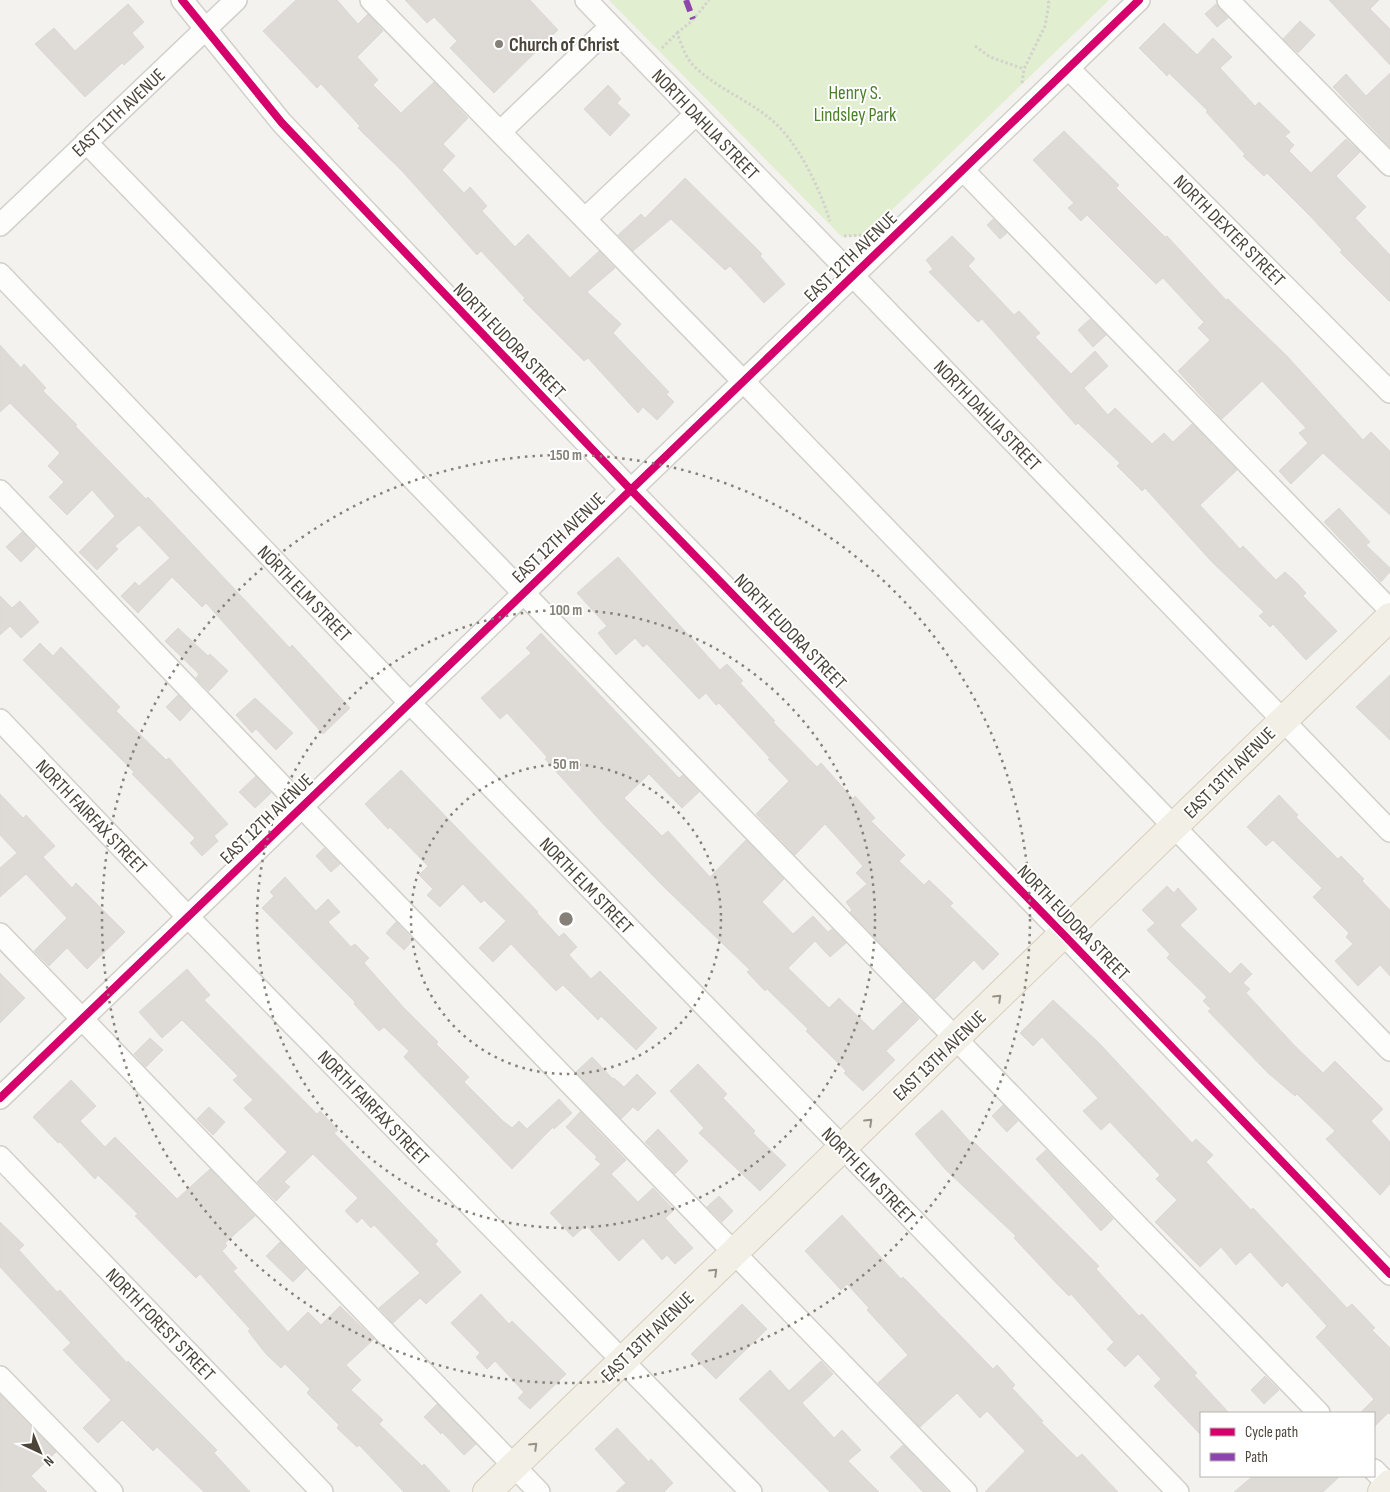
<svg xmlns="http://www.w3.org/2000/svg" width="1390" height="1492" font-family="'Sofia Sans Condensed',sans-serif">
  <rect width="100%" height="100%" fill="#f4f2ee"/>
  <path fill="#e1eecf" d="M609,0H1109L866,235L842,237Z"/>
  <path fill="#dedbd6" stroke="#dcd9d4" d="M296,0H337L358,24L368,14L383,31L357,57L378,80L373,85L401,113L434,82L468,118L443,144L455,156L442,170L464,193L470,187L487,206L482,211L515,247L528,234L570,278L599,251L615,268L587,292L621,324L613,333L669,392L666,394L674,402L657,420L643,407L638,413L588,358L584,361L523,300L525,298L481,251L477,255L402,171L358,128L360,126L321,84L317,88L263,31Z
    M405,0H530L558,30L494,93L450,48L457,41L434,17L427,23Z
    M1329,0H1379L1370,9L1390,29V65Z
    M128,4L144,22L132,33L144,47L124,65L122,63L85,97L35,44L54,28L75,51Z
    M1216,4L1228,18L1217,27L1205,14Z
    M1300,21L1315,35L1298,53L1283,39Z
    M1164,23L1197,55L1213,38L1232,57L1220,68L1255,106L1259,102L1290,132L1285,136L1294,145L1289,151L1311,173L1346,139L1360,152L1336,176L1366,207L1355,218L1390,255V302L1340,252L1342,250L1310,216L1267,173L1264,176L1243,156L1245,154L1206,112L1208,111L1169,73L1167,76L1139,48Z
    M1390,73V147L1333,87L1346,74L1366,96Z
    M608,85L621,99L617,103L630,115L610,136L584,109Z
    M1064,131L1119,185L1116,188L1165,237L1167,236L1226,300L1228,299L1287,356L1363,440L1371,432L1390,451V515L1323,453L1291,484L1279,471L1308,443L1299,433L1306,428L1262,381L1222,419L1178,371L1210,340L1198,328L1204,322L1163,278L1156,284L1087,215L1081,221L1068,208L1074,203L1033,160Z
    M685,178L762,254L760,256L785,284L764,303L730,266L725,270L671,219L633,251L618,235L641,214L645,218Z
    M993,219L1007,233L1000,239L987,225Z
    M952,236L975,259L968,266L1014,315L1019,311L1040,333L1035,337L1071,374L1095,351L1108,366L1084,388L1108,415L1115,408L1152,444L1164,433L1173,442L1192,424L1237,470L1200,505L1240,549L1243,546L1276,580L1285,572L1296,582L1306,593L1303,596L1337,631L1306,660L1273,624L1270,627L1259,616L1264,612L1211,561L1145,488L1142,491L1117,466L1120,463L1078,423L1076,425L982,319L978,322L929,272L933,269L926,260Z
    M1090,319L1106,335L1093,347L1078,330Z
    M0,345L21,368L24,364L46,388L43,391L77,425L75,426L146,499L148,497L290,648L292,645L350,708L323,734L206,603L202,607L172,577L138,613L121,596L135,582L139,586L170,558L139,525L115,546L118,549L97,570L79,552L115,516L92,490L67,515L49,497L64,482L48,466L60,453L10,403L0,412Z
    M1339,508L1370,542L1366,545L1390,568V572L1381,582L1324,522Z
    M22,532L36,547L21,562L6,547Z
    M618,557L720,670L727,664L743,681L740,683L775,721L773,722L817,767L821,763L853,799L855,796L875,818L871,821L905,855L899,861L924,885L929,880L953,903L950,906L999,954L983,970L974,960L935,999L850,912L852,910L846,902L867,884L856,873L863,866L825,824L795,855L756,814L789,781L768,759L770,758L719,703L716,705L706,693L699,699L647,644L643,647L635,638L616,655L598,633L607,626L577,593Z
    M0,596L12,608L20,601L39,622L21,638L10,626L0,635Z
    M178,628L208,656L210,654L228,671L209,691L196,678L199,674L165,641Z
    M541,633L679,778L683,775L699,792L682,808L649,774L624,798L662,836L668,831L710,877L746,840L784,879L762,902L793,934L813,916L828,932L832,929L846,943L830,957L815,941L788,968L829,1008L839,998L873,1031L903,1002L919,1019L886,1051L895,1060L863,1091L844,1073L846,1071L806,1031L808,1029L767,989L765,991L747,972L750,970L664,887L604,825L545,759L547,757L507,713L500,719L481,698L531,653L526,648Z
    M40,643L53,656L61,647L120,707L116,711L166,760L169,758L228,824L214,836L218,841L202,856L190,843L195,838L132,774L134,772L23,660Z
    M1390,675V740L1356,707Z
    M178,695L191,709L180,721L166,707Z
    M255,698L293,733L276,750L256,729L252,733L236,715Z
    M401,770L538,912L537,913L559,937L564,933L577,947L569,955L591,979L600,971L657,1028L636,1050L601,1016L598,1020L563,985L556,991L511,944L493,962L479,948L506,921L484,900L481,903L463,884L440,907L427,895L433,889L419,875L428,866L390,827L388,829L365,804Z
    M256,776L271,793L255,808L239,792Z
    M0,794L23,818L26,815L55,846L43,857L72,888L76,883L125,932L87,969L67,948L49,966L34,951L67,918L26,874L0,897V868L17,853L0,835Z
    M1279,795L1298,815L1296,817L1338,859L1341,856L1364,879L1362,881L1390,910V976L1380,965L1358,986L1335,961L1353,944L1346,937L1349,933L1313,897L1322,888L1273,840L1266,846L1247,827Z
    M324,848L340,864L331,872L316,856Z
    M285,877L316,911L328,899L340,912L328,922L351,947L355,944L369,958L364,963L404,1008L438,1042L436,1044L469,1077L464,1082L503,1121L512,1128L519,1121L527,1129L559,1099L572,1113L554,1129L553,1127L512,1169L404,1057L409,1051L384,1027L379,1031L354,1004L355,1002L262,908L274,896L270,892Z
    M1167,886L1174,893L1178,888L1197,909L1180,925L1230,974L1241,963L1252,974L1243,983L1250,989L1246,993L1295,1046L1323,1073L1335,1061L1383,1109L1371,1121L1390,1142V1184L1380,1195L1326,1139L1335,1131L1297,1094L1295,1096L1268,1073L1208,1011L1211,1009L1203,1001L1207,997L1167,958L1170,954L1147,930L1155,923L1142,910Z
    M396,922L413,940L404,950L386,933Z
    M187,969L210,995L204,1000L317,1114L320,1111L338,1130L334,1133L438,1241L435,1244L461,1272L426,1304L420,1298L393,1323L379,1308L420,1273L374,1225L371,1228L362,1218L357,1223L345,1211L358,1198L313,1154L284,1182L290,1187L276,1201L257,1182L287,1152L244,1108L253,1100L233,1080L238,1076L182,1020L162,1038L139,1012Z
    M0,973L25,998L0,1023Z
    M1053,1000L1099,1043L1192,1143L1196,1139L1213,1155L1206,1162L1251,1210L1253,1208L1347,1308L1352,1304L1375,1328L1372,1330L1390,1348V1414L1388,1413L1374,1427V1413H1360L1374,1399L1316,1337L1327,1326L1287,1282L1282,1287L1250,1252L1236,1265L1221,1247L1200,1267L1155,1222L1177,1200L1156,1179L1160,1175L1110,1122L1101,1130L1083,1111L1098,1098L1042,1037L1033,1046L1020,1033Z
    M150,1038L163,1050L146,1067L134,1054Z
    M592,1057L613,1079L614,1078L624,1087L637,1074L656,1093L638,1111L633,1107L621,1119L576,1072Z
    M698,1064L727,1094L723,1098L755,1131L753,1133L786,1165L760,1191L699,1133L704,1128L670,1091Z
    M71,1080L96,1106L80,1121L105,1147L115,1137L177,1199L210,1169L255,1216L225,1243L227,1246L222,1251L237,1268L233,1271L288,1332L308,1312L321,1325L340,1306L374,1339L346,1365L361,1380L351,1390L383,1420L379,1424L422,1466L424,1464L450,1492H404L359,1445L357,1447L337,1428L339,1425L307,1393L310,1389L285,1364L281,1368L266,1354L248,1331L250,1329L200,1274L196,1278L135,1216L138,1214L98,1175L95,1179L60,1142L58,1143L33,1117Z
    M1003,1105L1018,1121L1007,1132L992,1116Z
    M209,1107L225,1122L213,1135L197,1119Z
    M942,1110L973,1145L975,1143L1099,1266L1096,1269L1139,1316L1142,1314L1197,1373L1194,1375L1229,1413H1201V1435L1154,1386L1161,1379L1138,1354L1125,1367L1107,1349L1114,1342L1071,1294L1069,1296L1058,1285L1014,1238L1016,1236L946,1170L915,1134Z
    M580,1112L626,1160L611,1174L638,1202L653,1188L674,1210L665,1218L693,1248L675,1264L667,1255L662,1260L643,1238L619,1261L586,1225L573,1237L550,1213L601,1164L595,1159L597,1157L566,1127Z
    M658,1129L688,1161L675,1174L645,1142Z
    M1046,1150L1113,1219L1101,1231L1036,1159Z
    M719,1196L733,1211L722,1222L707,1207Z
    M842,1215L901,1279L903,1277L993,1369L997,1365L1015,1385L1012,1388L1043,1421L1041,1422L1077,1458L1082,1454L1118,1492H985L1025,1451L987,1411L980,1418L957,1393L920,1427L878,1383L908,1355L867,1310L869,1308L847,1284L841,1290L805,1251Z
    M0,1222L24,1245L19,1250L57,1292L60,1290L127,1363L128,1361L217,1450L214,1453L250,1492H204L157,1447L153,1451L122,1420L98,1443L83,1428L111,1400L63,1350L71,1343L0,1267Z
    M280,1242L306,1269L293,1282L266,1256Z
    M481,1294L509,1324L512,1321L566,1374L530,1409L518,1398L524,1392L495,1361L487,1369L476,1357L480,1353L451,1323Z
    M742,1304L767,1329L716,1379L691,1354Z
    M821,1361L833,1374L802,1403L834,1438L842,1430L861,1450L848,1461L879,1492H830L739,1399L770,1370L789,1391Z
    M1265,1376L1279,1390L1264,1404L1251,1390Z
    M0,1395L56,1452L31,1476L47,1492H0Z
    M437,1404L476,1444L464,1455L442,1432L441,1434L424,1417Z
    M617,1428L649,1462L651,1459L673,1483L664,1492H616L626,1483L595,1449Z
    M903,1445L936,1479L948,1492H923L890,1457Z
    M1253,1476H1340L1323,1492H1234Z"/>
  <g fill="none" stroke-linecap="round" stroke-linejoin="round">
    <g stroke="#d2d0cb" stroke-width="24">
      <path id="minor" d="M182,0L282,123L631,490L1064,935L1390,1274
        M371,0L743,381L1390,1050
        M586,0L1390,831
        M1228,0L1390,165
        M1069,69L1390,392
        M500,132L611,26
        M86,142L1319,1413
        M963,170L1390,610
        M585,219L696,114
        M0,225L236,0
        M0,274L409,702L1178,1492
        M0,491L301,806L966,1492
        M0,720L187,916L751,1492
        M0,934L539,1492
        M0,1098L1139,0
        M0,1157L322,1492
        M0,1377L112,1492
        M1374,1470L1390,1486"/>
    </g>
    <g stroke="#d6cebb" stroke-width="30">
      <path id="major" d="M487,1492L1390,617
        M1382,1492L1390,1484"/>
    </g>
    <path stroke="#d3d2cc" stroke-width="3" stroke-dasharray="2.5 2.5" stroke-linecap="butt" d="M677,33L692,21L709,0
      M975,46L990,57L1024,69
      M662,48L677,33C681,43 685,56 692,64C711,85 746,99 768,117C797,139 819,187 830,221
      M1022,83L1024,69L1045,26L1049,3L1047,0
      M844,236L865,235"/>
    <use href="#minor" stroke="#fdfdfc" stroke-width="21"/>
    <use href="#major" stroke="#f2efe6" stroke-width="28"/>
    <path stroke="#8e44ad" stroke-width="6" stroke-dasharray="12 6" stroke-linecap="butt" d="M686,0L693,19"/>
    <g stroke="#fff" stroke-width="11">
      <path id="cycleway" d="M182,0L282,123L631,490L1064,935L1390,1274
        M0,1098L1139,0"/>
    </g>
    <use href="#cycleway" stroke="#d6006c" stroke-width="8"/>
  </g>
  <defs><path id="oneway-chevron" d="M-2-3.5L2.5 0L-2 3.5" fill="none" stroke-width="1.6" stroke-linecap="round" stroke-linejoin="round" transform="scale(1.25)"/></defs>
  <g stroke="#969187">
    <use href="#oneway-chevron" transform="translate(998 998) rotate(-44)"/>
    <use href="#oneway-chevron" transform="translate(869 1122) rotate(-44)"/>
    <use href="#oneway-chevron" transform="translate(714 1272) rotate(-44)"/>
    <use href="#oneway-chevron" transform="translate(534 1446) rotate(-44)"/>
  </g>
  <g fill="none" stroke="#868178" stroke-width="2.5" stroke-dasharray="2.5 5">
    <circle cx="566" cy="919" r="155"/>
    <circle cx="566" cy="919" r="309"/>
    <circle cx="566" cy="919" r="464"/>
  </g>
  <circle fill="#868178" stroke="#fff" stroke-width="2" cx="499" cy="44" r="5"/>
  <g text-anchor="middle" stroke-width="4" stroke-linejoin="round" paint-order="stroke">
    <g font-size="19" font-weight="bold" fill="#4b4439" stroke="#fff" text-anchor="start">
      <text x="509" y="51">Church of Christ</text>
    </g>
    <g font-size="19" fill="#4a7f2a" stroke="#fff">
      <text x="855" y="99">Henry S.<tspan x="855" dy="22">Lindsley Park</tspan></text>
    </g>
    <g font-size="19" fill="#4b4439" stroke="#fff">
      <text transform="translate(118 112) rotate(-43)" y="7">EAST 11TH AVENUE</text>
      <text transform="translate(706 124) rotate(46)" y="7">NORTH DAHLIA STREET</text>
      <text transform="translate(1230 230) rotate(45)" y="7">NORTH DEXTER STREET</text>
      <text transform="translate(850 256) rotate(-44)" y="7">EAST 12TH AVENUE</text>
      <text transform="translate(510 340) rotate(46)" y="7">NORTH EUDORA STREET</text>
      <text transform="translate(988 415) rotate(46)" y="7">NORTH DAHLIA STREET</text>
      <text transform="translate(558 537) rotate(-44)" y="7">EAST 12TH AVENUE</text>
      <text transform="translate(305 593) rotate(46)" y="7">NORTH ELM STREET</text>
      <text transform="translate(791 631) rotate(46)" y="7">NORTH EUDORA STREET</text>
      <text transform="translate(1229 772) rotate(-45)" y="7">EAST 13TH AVENUE</text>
      <text transform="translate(92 816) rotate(46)" y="7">NORTH FAIRFAX STREET</text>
      <text transform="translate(266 818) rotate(-44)" y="7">EAST 12TH AVENUE</text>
      <text transform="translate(587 885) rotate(46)" y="7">NORTH ELM STREET</text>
      <text transform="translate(1074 922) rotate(46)" y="7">NORTH EUDORA STREET</text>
      <text transform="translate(939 1055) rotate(-44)" y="7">EAST 13TH AVENUE</text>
      <text transform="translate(374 1107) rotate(46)" y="7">NORTH FAIRFAX STREET</text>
      <text transform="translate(869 1175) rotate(46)" y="7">NORTH ELM STREET</text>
      <text transform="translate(161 1324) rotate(46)" y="7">NORTH FOREST STREET</text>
      <text transform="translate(647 1336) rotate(-44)" y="7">EAST 13TH AVENUE</text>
    </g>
  </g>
  <circle cx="566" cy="919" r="8" fill="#868178" stroke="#fff" stroke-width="2.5"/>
  <g font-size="15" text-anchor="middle" font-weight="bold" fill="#868178" stroke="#fff" stroke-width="4" stroke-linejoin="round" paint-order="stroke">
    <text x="566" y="460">150 m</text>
    <text x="566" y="615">100 m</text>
    <text x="566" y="769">50 m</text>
  </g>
  <rect x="1200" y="1412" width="175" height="65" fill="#ffffff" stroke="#b7b4b0"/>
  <rect x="1210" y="1428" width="25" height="8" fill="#d6006c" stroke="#b7b4b0"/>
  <text x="1245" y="1437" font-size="15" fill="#4b4439">Cycle path</text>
  <rect x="1210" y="1453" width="25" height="8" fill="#8e44ad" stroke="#b7b4b0"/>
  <text x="1245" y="1462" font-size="15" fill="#4b4439">Path</text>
  <g transform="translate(40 1452) rotate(136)" stroke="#ffffff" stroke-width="4" paint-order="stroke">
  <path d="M0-4L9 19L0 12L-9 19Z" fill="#4b4439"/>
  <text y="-8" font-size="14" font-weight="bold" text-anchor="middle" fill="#4b4439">N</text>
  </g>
</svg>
